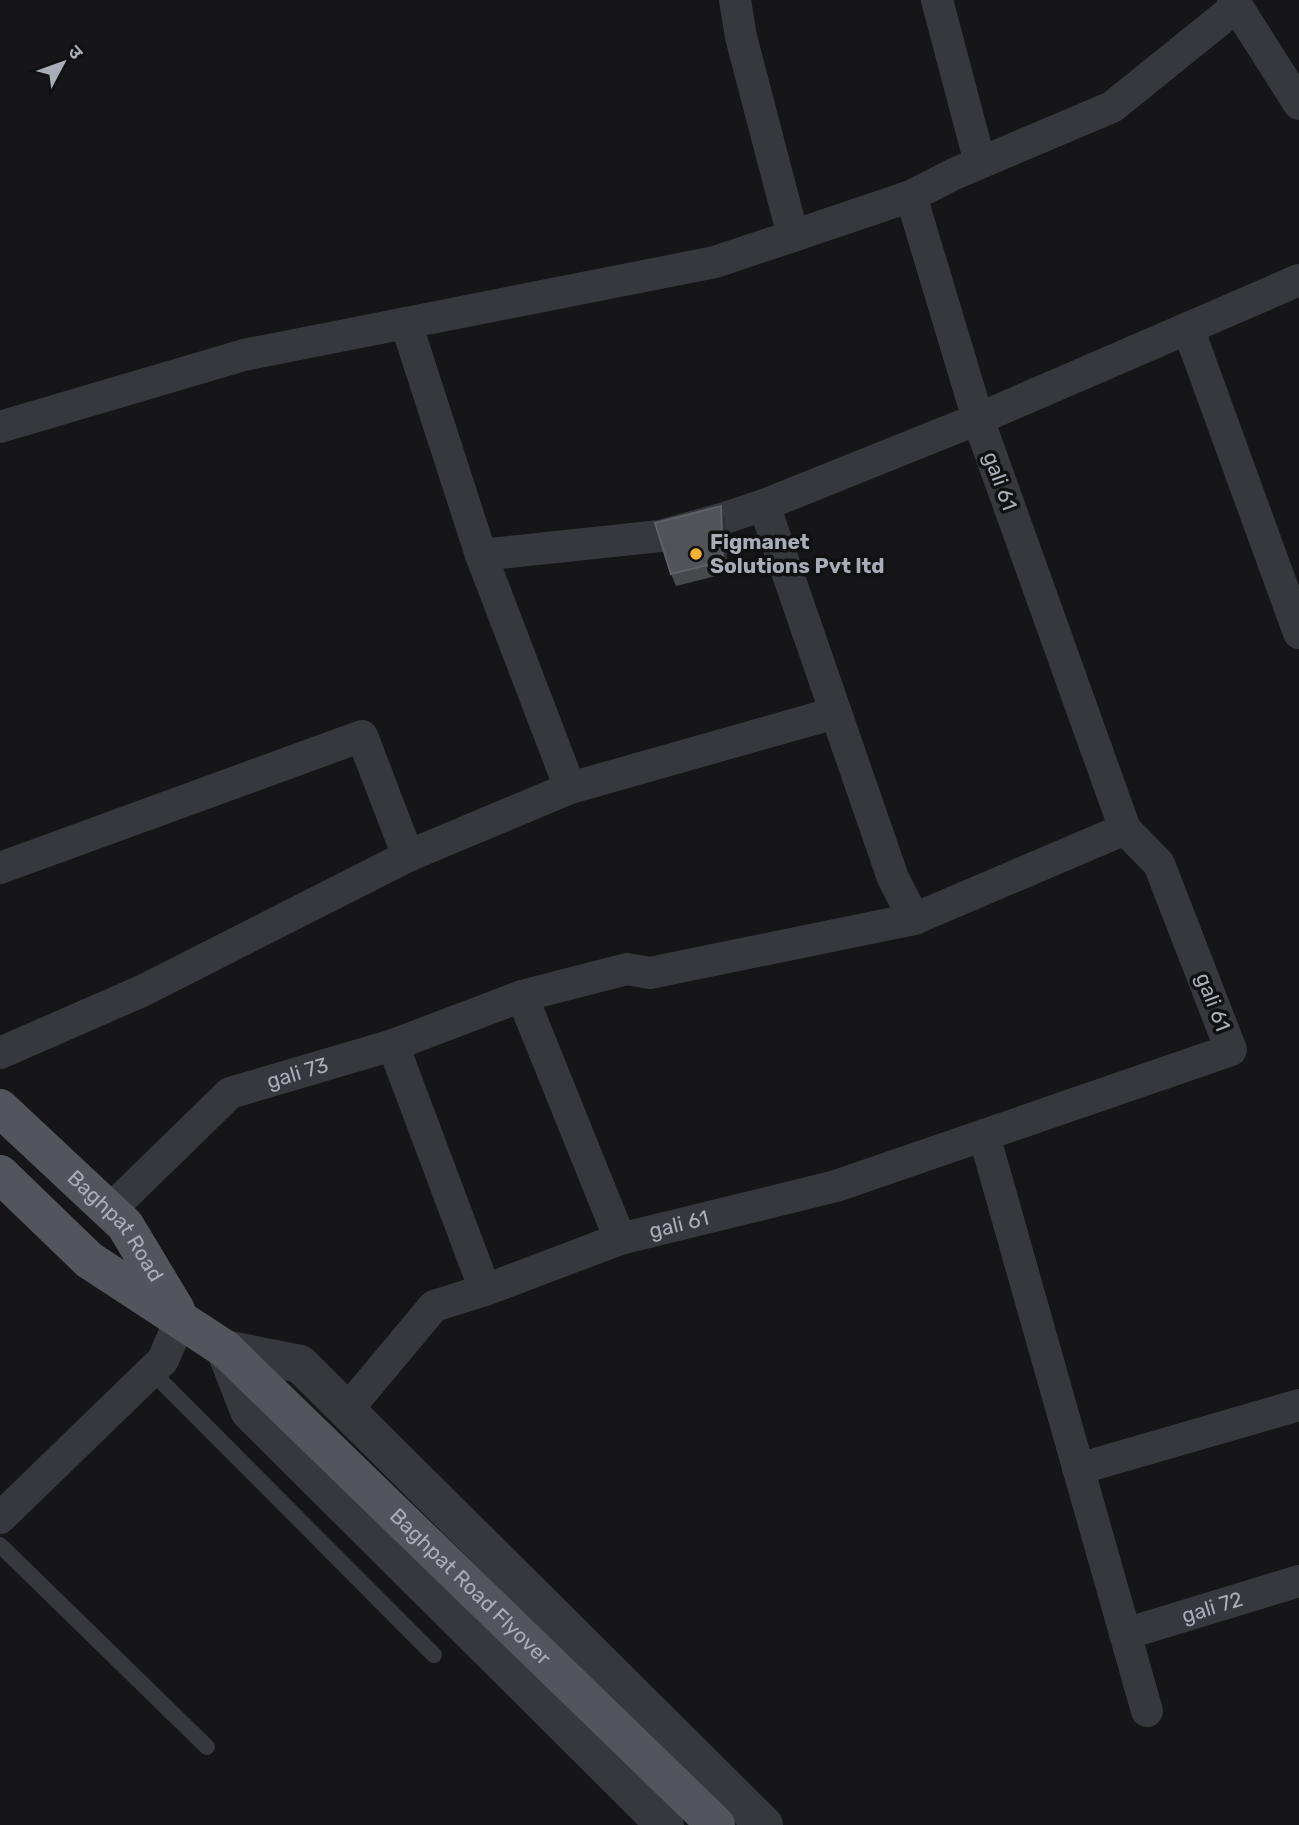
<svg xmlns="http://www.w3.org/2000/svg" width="1299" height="1825" font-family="Rubik,'Noto Sans Devanagari',sans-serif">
  <rect width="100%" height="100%" fill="#161618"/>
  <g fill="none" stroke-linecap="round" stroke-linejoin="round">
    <path stroke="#37383d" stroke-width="16" d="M151,1371L434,1655
      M0,1545L207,1747"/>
    <g stroke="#37383d" stroke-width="32">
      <path d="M735,0L741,37L793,236"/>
      <path d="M937,0L980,163"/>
      <path d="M1233,0L1299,104"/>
      <path d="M406,323L481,555L570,788"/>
      <path d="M1188,328L1299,633"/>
      <path d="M0,427L244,355L715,262L793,236L911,196L954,174L1112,107L1236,7"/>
      <path d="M764,505L893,878L914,919"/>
      <path d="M481,555L660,536L725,518L764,505L978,419L911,196"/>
      <path d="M0,868L362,736L408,856"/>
      <path d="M522,996L620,1239"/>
      <path d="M393,1045L485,1290"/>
      <path d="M0,1053L142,991L408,856L570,788L835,713"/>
      <path d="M984,1135L1147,1711"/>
      <path id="s1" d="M110,1210L230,1093L393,1045L522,996L627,969L650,973L914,919L1125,829"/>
      <path id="s2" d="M347,1410L434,1306L485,1290L620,1239L836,1186L1231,1050L1159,864L1125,829L978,419L1299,280"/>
      <path d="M1078,1469L1299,1405"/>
      <path d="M0,1518L163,1360L181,1318"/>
      <path id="s3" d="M1125,1634L1299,1581"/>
    </g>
    <path stroke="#37383d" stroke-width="38" d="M225,1349L300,1364L764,1825
      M225,1349L249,1411L665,1825"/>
    <g stroke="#53555c" stroke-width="38">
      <path id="s4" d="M0,1108L125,1225L176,1310"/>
      <path id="s5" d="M0,1174L89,1260L225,1349L716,1825"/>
    </g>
  </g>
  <path fill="#47494d" d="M721,506L725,518L728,573L676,586L671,574Z"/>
  <path fill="#2f3033" d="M721,506L725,518L728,573L723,561Z"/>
  <path fill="#525359" stroke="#5f6168" stroke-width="2" d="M721,506L723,561L671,574L655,523Z"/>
  <circle fill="#f2b134" stroke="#111113" stroke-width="2.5" cx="696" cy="554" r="7"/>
  <g text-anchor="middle" stroke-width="7" stroke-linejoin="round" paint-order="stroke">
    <g font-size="21" fill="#a8adb8" stroke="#111113">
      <text transform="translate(1000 481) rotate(70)" y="7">gali 61</text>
      <text transform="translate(1213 1002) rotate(69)" y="7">gali 61</text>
      <text dy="7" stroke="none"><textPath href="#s1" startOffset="238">gali 73</textPath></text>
      <text dy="7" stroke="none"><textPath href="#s2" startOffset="394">gali 61</textPath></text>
      <text dy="7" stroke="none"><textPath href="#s4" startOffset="166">Baghpat Road</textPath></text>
      <text dy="7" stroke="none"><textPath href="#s5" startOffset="628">Baghpat Road Flyover</textPath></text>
      <text dy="7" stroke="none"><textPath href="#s3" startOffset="91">gali 72</textPath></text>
    </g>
    <g font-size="21" font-weight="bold" fill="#a8adb8" stroke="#111113" text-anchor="start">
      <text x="710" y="549">Figmanet<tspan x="710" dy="24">Solutions Pvt ltd</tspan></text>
    </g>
  </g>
  <g transform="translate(63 63) rotate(49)" stroke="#111113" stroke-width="5" paint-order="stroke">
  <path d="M0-5L12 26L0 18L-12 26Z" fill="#a8adb8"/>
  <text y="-10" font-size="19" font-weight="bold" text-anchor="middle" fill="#a8adb8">उ</text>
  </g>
</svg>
